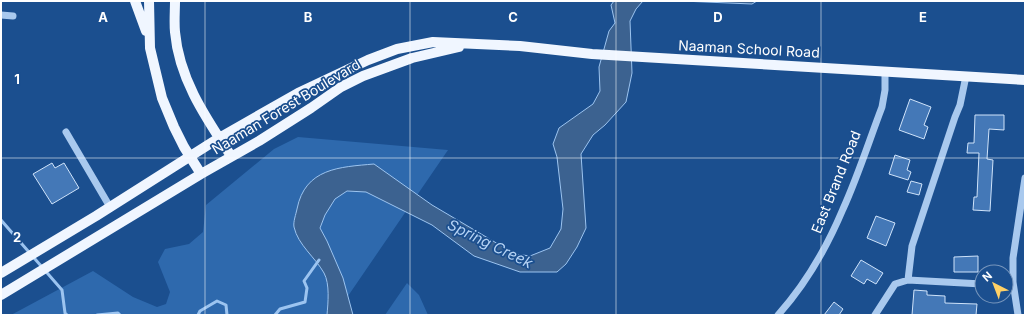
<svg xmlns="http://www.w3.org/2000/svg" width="1026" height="316" font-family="Inter,sans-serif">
  <rect width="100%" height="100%" fill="#1b4f8f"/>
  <path fill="#2e69ad" d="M298,137L448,150L335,315H11L93,271L133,297L157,307L166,304L170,292L158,262L165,249L189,244L203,232L206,205L274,149Z
    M407,283L419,295L428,315H385Z"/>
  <path fill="#3c6290" stroke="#9cc4f0" d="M614,1H643L636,9L630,21L632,73L626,102L605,125L593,135L581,154L586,228L577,247L566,264L557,272H520L474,256L432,225L366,192L347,191L335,199L325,215L320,228L327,241L343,278L353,315H327C328,303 330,284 324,273C315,257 298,245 294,227C293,222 296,214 297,209C305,168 340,167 374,164L432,205L515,254L530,256L550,248L561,229L563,209L557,157L553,144L559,128L593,104L600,91L599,67L609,31L615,23L611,5Z
    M682,1H757L752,4Z"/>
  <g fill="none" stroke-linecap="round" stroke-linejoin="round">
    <path stroke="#9cc4f0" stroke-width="3" d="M1,220L62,290L65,313L67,315
      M97,315L118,313L120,315
      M198,315L200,311L217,301L226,305L227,315
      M275,315L280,309L305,302L307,288L304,281L319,260"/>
  </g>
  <path fill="#4478b7" stroke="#cfe3fa" d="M910,99L931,107L924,125L928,127L924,139L899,130Z
    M975,115H1004V130L989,129L987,159L993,160L990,211L973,210L974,197H977L979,153H967L968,143H974Z
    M895,155L910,160L907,170L911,172L908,180L889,174Z
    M52,163L55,168L64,163L79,188L52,204L33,174Z
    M911,181L922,184L919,195L907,192Z
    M876,216L895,223L886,246L867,238Z
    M978,256V272H954V257Z
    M861,260L883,273L876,284L867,279L864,284L851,276Z
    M914,290L927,291V295L945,296V303L977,304L976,315H912Z
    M834,302L843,309L839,315H824Z"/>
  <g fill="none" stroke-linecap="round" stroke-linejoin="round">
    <path stroke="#a9c9ee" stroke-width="7" d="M1,15L13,16
      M66,132L110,207
      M908,280L912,246L955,117L960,105L966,76
      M778,315C805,285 827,247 843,209C858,176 869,141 882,107L885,90V71
      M875,315L895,284L908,280L982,284
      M1018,315L1013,282V258L1025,178"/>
    <path stroke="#f0f6ff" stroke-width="10" d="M135,1L146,31
      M149,1L150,48L162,98L174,127L184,147L201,174
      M175,1C175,11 174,22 175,32C179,79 206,118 231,156
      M1,273L96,216L219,138L298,93L368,60L397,49L433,42L520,46L592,54L1025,80
      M1,295L201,174L259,141L311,108L341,87L363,76L412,58L459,47"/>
  </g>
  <path fill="none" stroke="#fff" stroke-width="1" stroke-opacity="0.55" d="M205,1V315M410,1V315M616,1V315M821,1V315M1,158H1025"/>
  <g text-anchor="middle" stroke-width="3.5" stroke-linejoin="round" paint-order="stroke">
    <g font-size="14" fill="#fff" stroke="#1b4f8f">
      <text transform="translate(749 49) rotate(3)" y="5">Naaman School Road</text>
      <text transform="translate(286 107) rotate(-31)" y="5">Naaman Forest Boulevard</text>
      <text transform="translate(836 182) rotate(-68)" y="5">East Brand Road</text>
    </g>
    <g font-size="15" font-style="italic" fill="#b5d3f5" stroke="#1b4f8f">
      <text transform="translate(490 244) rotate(26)" y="5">Spring Creek</text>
    </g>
  </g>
  <g font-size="13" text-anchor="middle" font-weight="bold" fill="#fff" stroke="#1b4f8f" stroke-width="3.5" stroke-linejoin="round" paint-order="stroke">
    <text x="103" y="22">A</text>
    <text x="308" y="22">B</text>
    <text x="513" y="22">C</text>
    <text x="718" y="22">D</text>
    <text x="923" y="22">E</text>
    <text x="17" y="84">1</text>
    <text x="17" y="242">2</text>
  </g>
  <rect width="1026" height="316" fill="none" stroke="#ffffff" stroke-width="4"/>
  <g transform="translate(994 284) rotate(318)"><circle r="19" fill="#1b4f8f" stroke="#7695bc"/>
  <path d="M0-3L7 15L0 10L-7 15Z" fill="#ffd166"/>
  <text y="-6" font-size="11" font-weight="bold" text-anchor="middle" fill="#ffffff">N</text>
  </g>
</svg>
